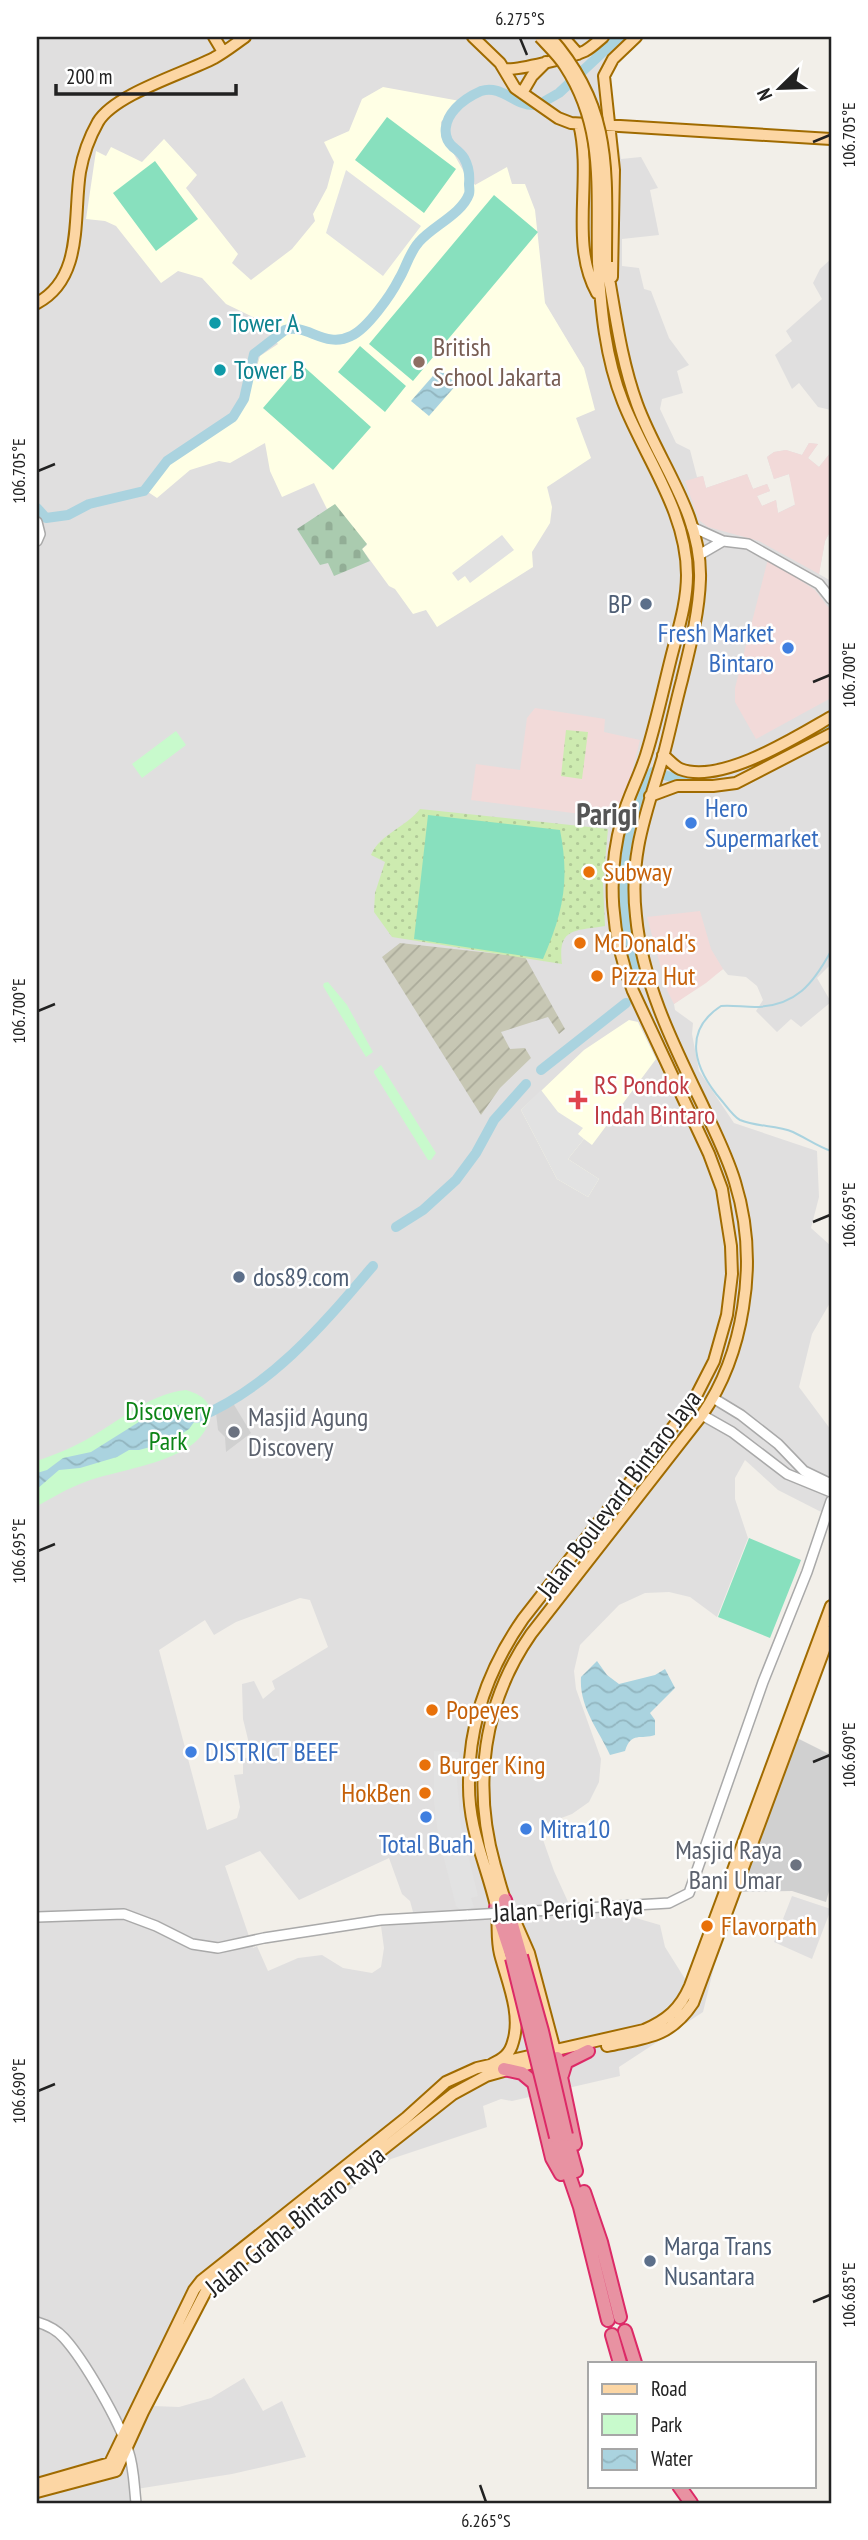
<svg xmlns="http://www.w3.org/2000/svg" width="868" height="2540" font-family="'PT Sans Narrow',sans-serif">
  <defs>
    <pattern id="construction-furrows" width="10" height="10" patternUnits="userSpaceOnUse" patternTransform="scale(1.75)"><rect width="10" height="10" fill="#c7c7b4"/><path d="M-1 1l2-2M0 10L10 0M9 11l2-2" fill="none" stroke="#abab9a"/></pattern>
    <pattern id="grass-dots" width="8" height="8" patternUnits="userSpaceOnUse" patternTransform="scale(1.75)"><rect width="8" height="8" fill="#cdebb0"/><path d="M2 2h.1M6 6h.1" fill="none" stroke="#b0c997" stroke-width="1.8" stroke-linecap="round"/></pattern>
    <pattern id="cemetery-stones" width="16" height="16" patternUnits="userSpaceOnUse" patternTransform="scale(1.75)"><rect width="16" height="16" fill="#aacbaf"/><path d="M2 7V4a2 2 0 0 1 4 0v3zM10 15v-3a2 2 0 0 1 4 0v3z" fill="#92ae96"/></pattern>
    <pattern id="water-waves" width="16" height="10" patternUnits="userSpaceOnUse" patternTransform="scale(1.75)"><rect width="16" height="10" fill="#aad3df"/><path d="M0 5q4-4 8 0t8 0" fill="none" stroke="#92b5bf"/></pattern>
  </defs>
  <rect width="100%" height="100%" fill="#f2efe9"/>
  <path fill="#e0dfdf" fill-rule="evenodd" d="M37,37H645L616,63L608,81L621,159L641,157L658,188L650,190L659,235L622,239V266L639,268L644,289L651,291L669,338L689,365L677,371L683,393L662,399L660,409L676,443L690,450L697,477L703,476L706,488L747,474L753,489L767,484L770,491L757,496L762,506L776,500L778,513L796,504L789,474L774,479L767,457L774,452L786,450L802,455L809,443L818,444L808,458L819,467L831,452V530L825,541L819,574L831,581V964L817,978L831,1002L801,1027L791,1019L777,1032L756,1011L763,1000L757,986L746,977L728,975L723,969L674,1004L675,1010L693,1023L692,1034L699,1071L734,1123L817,1151L819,1197L811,1228L831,1246V1301L812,1334L799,1387L831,1430V1517L778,1490L745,1460L735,1478V1499L748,1538L717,1617L690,1597L669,1592L645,1593L619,1605L580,1645L574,1671L576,1689L601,1759L599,1782L589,1802L572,1814L545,1824L541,1834L554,1871L574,1915L615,1912L660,1925L665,1947L687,1982L831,1593V1648L714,1967L703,2012L619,2067L620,2076L512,2101L501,2099L483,2106L487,2127L391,2159L213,2293L194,2314L155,2387L153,2406L179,2407L211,2398L244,2378L263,2411L282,2401L306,2457L232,2474L130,2490L131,2503H37ZM300,1598L310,1600L328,1647L272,1681L275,1689L263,1699L254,1681L242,1684L243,1719L252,1756L243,1759V1774L234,1775L240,1807L237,1818L207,1830L159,1650L205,1620L214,1635L236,1622ZM260,1851L299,1900L389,1858L402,1894L410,1901L416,1923L381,1926L384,1948L381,1967L372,1973L343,1968L322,1955L298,1958L268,1971L257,1946L253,1948L225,1866Z
    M831,259V410L818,407L799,383L792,389L775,355L792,341L786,331L822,299L813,283L820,269Z
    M792,1896L831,1909L812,1959L774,1942Z"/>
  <path fill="#f2dad9" d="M809,443L818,444L808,458L819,467L831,452V530L825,541L819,574L759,541L708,527L699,520L685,481L703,476L706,488L747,474L753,489L767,484L770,491L757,496L762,506L776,500L778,513L795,505L789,474L774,479L767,457L774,452L786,450L802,455Z
    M768,559L815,590L828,607L831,606V698L756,739L735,702V688Z
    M535,708L605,719L604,732L640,740L620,819L471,800L476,764L520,770L527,718Z
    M700,911L711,949L723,969L706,983L674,1004L667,990L647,917Z"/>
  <path fill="#ffffe5" d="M383,87L460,101L441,122L442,133L464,172L475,185L507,167L512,184H525L535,210L545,303L584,368L595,410L576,418L591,458L547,487L552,507L550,523L532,552L533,567L437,627L426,610L413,614L395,589L389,586L362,549L367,545L335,505L327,509L314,483L282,497L270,471L265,443L230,463L219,461L190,470L157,498L148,492L155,472L237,417L247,401L260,356L278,344L257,319L226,304L202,278L178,271L161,283L116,226L105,221L86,219L96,151L106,156L111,147L142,162L164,139L197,175L186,188L238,254L232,263L251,280L292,249L315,221L313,214L327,188L334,162L324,142L349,131L362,99Z
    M629,1020L638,1022L656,1059L592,1145L584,1139L568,1159L599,1179L588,1197L557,1179L521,1110L584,1050Z"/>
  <path fill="#d0d0d0" d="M233,1403L251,1433L226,1452L225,1437L218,1430L216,1413Z
    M795,1737L831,1755V1884L826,1902L792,1891L741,1892L749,1855Z"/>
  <path fill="url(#construction-furrows)" d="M400,943L525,957L565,1029L559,1034L548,1017L501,1032L510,1049L525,1048L531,1058L500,1088L481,1115L382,957Z"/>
  <path fill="url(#grass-dots)" d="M566,730L588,732L582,779L561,776Z
    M420,809L608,829L603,884L605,926C576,931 557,927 562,964L392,937L374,912L375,893L385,862L371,855C380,834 405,828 420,809Z"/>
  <path fill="url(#cemetery-stones)" d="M335,504L367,544L362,549L370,561L334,576L328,563L320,565L297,529Z"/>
  <path fill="#c8facc" d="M176,731L186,745L142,778L132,764Z
    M328,982L347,1005L373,1052L366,1057L323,986L324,983Z
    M381,1065L436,1153L431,1160H428L374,1073V1071Z
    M186,1390C199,1394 211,1400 210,1414C207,1462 120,1468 85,1482C68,1488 52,1498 37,1506V1461C50,1456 65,1451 78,1444C113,1427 146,1394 186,1390Z"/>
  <path fill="#88e0be" d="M387,117L456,169L424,213L355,160Z
    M155,161L198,219L156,251L113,193Z
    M494,195L538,232L413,381L369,344Z
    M360,346L406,386L385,412L338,372Z
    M301,364L371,427L333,470L263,408Z
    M428,815L560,830C570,881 563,913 543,959L414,939Z
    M749,1538L801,1560L770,1638L718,1617Z"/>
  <path fill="#e2e2e2" d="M346,170L421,226L383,276L326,233Z
    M502,535L514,550L470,583L465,576L458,581L452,573Z
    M541,1090L558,1112L583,1128L578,1134L584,1139L568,1159L599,1179L588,1197L557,1179L521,1110Z
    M434,1751L459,1752L457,1781L461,1826L478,1896L471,1898L474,1907L462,1911L456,1906L438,1835L434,1802Z"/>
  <path fill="url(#water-waves)" d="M439,369L457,384L429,416L411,401Z
    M179,1405C188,1406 193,1409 197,1418L189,1429L169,1442L139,1450H129L117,1457L80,1468L59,1470L37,1489V1473L47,1470L63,1458L91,1452L142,1420Z
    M597,1661L607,1675L619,1684L655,1675L665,1669L675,1688L650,1713L655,1720V1735C641,1740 631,1731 625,1751L610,1755C598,1729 579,1707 581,1677Z"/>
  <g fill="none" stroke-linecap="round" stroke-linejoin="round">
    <path stroke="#aad3df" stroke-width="2" d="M831,951C813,984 796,1006 755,1007C743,1007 732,1005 721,1006C681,1032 695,1070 722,1101C727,1107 734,1117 740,1120C756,1127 777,1125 793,1132C806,1138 817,1146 831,1151"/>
    <path stroke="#aad3df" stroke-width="10" d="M545,101L559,93L619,37
      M37,508L46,518L68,515L89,504L144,491L167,461L233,417L244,399L254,354L285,330C307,323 325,349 351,336C367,329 391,295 399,279C406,268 409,253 419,242C431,227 462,214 469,194C470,191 469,187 469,184C470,174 469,167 464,158C461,153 458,151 453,147C441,136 445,120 455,109C461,102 472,95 481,91C502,84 516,107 535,105
      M793,744L831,724
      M637,977C622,923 617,871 633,816C638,801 643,785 653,772L675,778L703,775
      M541,1070L626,1003
      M396,1227L423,1210L456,1180L476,1153L494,1120L526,1084
      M197,1418C271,1387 322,1326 373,1266"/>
    <g stroke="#a9a9a9" stroke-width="12">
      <path id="minor" d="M37,522L40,534L37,541
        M692,527L723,541L748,544L819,584L831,599
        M699,555L723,541
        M713,1398L741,1415L778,1444L804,1471L831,1484
        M702,1415L732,1432L787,1474L831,1492
        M535,1911L669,1903L689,1893L763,1682L807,1572L831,1501
        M37,1917L124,1914L156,1926L192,1944L218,1948L264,1938L381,1920L468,1915
        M37,2322C47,2325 57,2330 64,2338C84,2360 120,2422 128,2450C134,2467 134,2485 136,2503"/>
    </g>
    <g stroke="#a06b00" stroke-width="14">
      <path id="major" d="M214,37L223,52
        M473,37L500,63L515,88L558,118L571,123L831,139
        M563,37L578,54
        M504,69C516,71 572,57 585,51C592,47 597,42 603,37
        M522,93L532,76L546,62
        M579,124C593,178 569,243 597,293
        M612,277L614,170L604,76L613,59L636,37
        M37,303C84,278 73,217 80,172C83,155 89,138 98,122C115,94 183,74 214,58C225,52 235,44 245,37
        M663,755C668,759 674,766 680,769C721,785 796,737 831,717
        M650,796L677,786H713L736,783L831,734
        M508,1907C502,1894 499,1879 495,1866C472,1785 483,1703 531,1634L702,1415C724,1383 737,1346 743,1308C750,1266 748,1224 735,1182C727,1155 714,1130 702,1104C674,1046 642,982 636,916C629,855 646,814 663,757C670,731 675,706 682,680C690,647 699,613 700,579C702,514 658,462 637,404C620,357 615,310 606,262
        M515,1921L529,1953L557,2058
        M607,2046C645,2038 670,2038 693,2003L831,1631
        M492,2064C503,2059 510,2054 513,2042C522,2014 507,1981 500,1954C496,1938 499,1922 496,1906C486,1863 468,1829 469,1782C469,1722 489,1668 523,1619L694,1400L714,1361L727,1315L732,1274L731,1246L722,1189L709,1154L633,991C611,937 606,876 622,819C628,797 639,777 646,755C656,723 663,690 671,658C678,630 687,603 687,575C687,512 645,458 623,402C605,357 601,309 598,262
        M37,2484L110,2463L194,2290L201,2281L406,2118L446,2082L477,2068L644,2030C667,2020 680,2009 690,1986L831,1606
        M37,2492L116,2471L143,2412L208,2287L453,2094L486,2076L533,2063"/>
    </g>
    <g stroke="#dc2a67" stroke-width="16">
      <path id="highway" d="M505,1900L521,1956
        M496,1908L512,1957
        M557,2058L575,2144
        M504,2069L522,2073L534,2083L552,2158L561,2174
        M562,2075L566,2062L588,2051
        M566,2135L576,2171
        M556,2137L580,2207L608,2320
        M584,2192L601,2242L620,2317
        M625,2331L635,2363
        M612,2335L620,2363
        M679,2486L691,2503"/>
    </g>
    <use href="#minor" stroke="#fff" stroke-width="9"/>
    <use href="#major" stroke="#fcd6a4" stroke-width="10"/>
    <use href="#highway" stroke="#e892a2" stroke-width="12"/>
    <g stroke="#a9a9a9" stroke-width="12" stroke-linecap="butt">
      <path id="minor-bridge" d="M468,1915L535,1911"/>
    </g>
    <g stroke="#a06b00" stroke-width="14" stroke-linecap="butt">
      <path id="major-bridge" d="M540,37C548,46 558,55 565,66C606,129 596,191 598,262
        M550,37C614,109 606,173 606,262"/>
    </g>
    <g stroke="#dc2a67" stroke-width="16" stroke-linecap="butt">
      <path id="highway-bridge" d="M521,1956L542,2031L566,2135
        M512,1958L556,2137"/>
    </g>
    <use href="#minor-bridge" stroke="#fff" stroke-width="9"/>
    <use href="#major-bridge" stroke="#fcd6a4" stroke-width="10"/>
    <use href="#highway-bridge" stroke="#e892a2" stroke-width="12"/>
  </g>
  <path fill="none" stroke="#222" stroke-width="2.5" d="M520,38L527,55M813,142L830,135M38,471L55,464M813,682L830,675M38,1011L55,1004M813,1222L830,1215M38,1551L55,1544M813,1762L830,1755M38,2091L55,2084M813,2302L830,2295M480,2485L486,2502"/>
  <g fill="#0f9aa8" stroke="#fff" stroke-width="2.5">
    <circle cx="215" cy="323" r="7"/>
    <circle cx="220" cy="370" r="7"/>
  </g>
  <circle fill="#8d6e63" stroke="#fff" stroke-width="2.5" cx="419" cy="362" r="7"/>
  <g fill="#5c6f8a" stroke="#fff" stroke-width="2.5">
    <circle cx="646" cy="604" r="7"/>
    <circle cx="239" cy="1277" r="7"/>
    <circle cx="650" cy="2261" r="7"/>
  </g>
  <g fill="#3f7fe0" stroke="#fff" stroke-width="2.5">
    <circle cx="788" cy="648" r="7"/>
    <circle cx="691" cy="823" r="7"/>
    <circle cx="191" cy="1752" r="7"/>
    <circle cx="426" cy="1817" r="7"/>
    <circle cx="526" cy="1829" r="7"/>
  </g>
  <g fill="#e8710a" stroke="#fff" stroke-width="2.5">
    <circle cx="589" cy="872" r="7"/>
    <circle cx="580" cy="943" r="7"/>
    <circle cx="597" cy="976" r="7"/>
    <circle cx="432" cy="1710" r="7"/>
    <circle cx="425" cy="1765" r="7"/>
    <circle cx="425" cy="1793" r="7"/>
    <circle cx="707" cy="1926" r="7"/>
  </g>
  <path fill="#e0444e" stroke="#fff" stroke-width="2.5" d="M574.5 1089.5h7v7h7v7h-7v7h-7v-7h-7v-7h7z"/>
  <g fill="#6b7280" stroke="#fff" stroke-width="2.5">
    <circle cx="234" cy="1432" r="7"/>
    <circle cx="796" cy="1865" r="7"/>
  </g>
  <g text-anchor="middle" stroke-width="5" stroke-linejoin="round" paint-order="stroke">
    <g font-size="26" fill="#0d838f" stroke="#fff" text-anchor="start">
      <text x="229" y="332">Tower A</text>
      <text x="234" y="379">Tower B</text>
    </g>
    <g font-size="26" fill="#785e54" stroke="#fff" text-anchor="start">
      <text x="433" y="356">British<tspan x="433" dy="30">School Jakarta</tspan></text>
    </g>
    <g font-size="26" fill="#4e5e75" stroke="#fff" text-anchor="start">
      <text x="632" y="613" text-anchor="end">BP</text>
      <text x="253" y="1286">dos89.com</text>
      <text x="664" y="2255">Marga Trans<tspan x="664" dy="30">Nusantara</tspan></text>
    </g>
    <g font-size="26" fill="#366cbe" stroke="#fff" text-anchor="start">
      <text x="774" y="642" text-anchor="end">Fresh Market<tspan x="774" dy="30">Bintaro</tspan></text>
      <text x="705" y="817">Hero<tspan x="705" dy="30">Supermarket</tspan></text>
      <text x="205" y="1761">DISTRICT BEEF</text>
      <text x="540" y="1838">Mitra10</text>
      <text x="426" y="1853" text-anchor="middle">Total Buah</text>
    </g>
    <g font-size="26" fill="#c56008" stroke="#fff" text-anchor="start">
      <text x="603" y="881">Subway</text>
      <text x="594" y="952">McDonald's</text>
      <text x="611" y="985">Pizza Hut</text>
      <text x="446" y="1719">Popeyes</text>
      <text x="439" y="1774">Burger King</text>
      <text x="411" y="1802" text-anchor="end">HokBen</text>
      <text x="721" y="1935">Flavorpath</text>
    </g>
    <g font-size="26" fill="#be3a42" stroke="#fff" text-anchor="start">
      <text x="594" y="1094">RS Pondok<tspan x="594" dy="30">Indah Bintaro</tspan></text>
    </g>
    <g font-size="26" fill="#0c8416" stroke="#fff">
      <text x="168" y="1420">Discovery<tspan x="168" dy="30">Park</tspan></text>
    </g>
    <g font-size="26" fill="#5b616d" stroke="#fff" text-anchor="start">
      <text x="248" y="1426">Masjid Agung<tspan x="248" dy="30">Discovery</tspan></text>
      <text x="782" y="1859" text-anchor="end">Masjid Raya<tspan x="782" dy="30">Bani Umar</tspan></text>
    </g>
    <g font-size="26" fill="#222" stroke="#fff">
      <text transform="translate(619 1494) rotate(-53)" y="9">Jalan Boulevard Bintaro Jaya</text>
      <text transform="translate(568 1909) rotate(-3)" y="9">Jalan Perigi Raya</text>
      <text transform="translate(295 2221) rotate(-39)" y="9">Jalan Graha Bintaro Raya</text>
    </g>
    <g font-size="30" font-weight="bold" fill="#555" stroke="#fff">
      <text x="607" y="825">Parigi</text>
    </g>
  </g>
  <rect width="868" height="2540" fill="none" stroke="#ffffff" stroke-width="77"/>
  <rect x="588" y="2362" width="228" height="126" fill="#ffffff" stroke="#a7a7a7" stroke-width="2"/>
  <rect x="602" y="2384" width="35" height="10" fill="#fcd6a4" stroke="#a7a7a7" stroke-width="2"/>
  <text x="651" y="2396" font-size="21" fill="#222222">Road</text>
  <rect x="602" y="2414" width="35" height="21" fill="#c8facc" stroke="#a7a7a7" stroke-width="2"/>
  <text x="651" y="2432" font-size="21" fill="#222222">Park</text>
  <rect x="602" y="2449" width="35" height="21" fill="url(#water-waves)" stroke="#a7a7a7" stroke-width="2"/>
  <text x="651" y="2466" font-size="21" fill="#222222">Water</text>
  <g transform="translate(780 88) rotate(247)" stroke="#ffffff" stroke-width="5" paint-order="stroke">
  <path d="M0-5L12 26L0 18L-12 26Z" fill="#222222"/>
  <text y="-10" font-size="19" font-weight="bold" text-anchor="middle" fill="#222222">N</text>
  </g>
  <path d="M56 84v10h180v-10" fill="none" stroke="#222222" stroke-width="3.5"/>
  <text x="66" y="84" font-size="21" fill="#222222" stroke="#ffffff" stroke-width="5" paint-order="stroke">200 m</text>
  <rect x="38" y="38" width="792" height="2464" fill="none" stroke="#222" stroke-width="2.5"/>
  <g font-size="18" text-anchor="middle" fill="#222">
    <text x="520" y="25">6.275°S</text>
    <text transform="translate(849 135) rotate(-90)" y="6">106.705°E</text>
    <text transform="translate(19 471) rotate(-90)" y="6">106.705°E</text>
    <text transform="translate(849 675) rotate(-90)" y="6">106.700°E</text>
    <text transform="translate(19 1011) rotate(-90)" y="6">106.700°E</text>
    <text transform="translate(849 1215) rotate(-90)" y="6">106.695°E</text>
    <text transform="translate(19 1551) rotate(-90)" y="6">106.695°E</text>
    <text transform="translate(849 1755) rotate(-90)" y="6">106.690°E</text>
    <text transform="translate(19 2091) rotate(-90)" y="6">106.690°E</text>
    <text transform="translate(849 2295) rotate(-90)" y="6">106.685°E</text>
    <text x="486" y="2527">6.265°S</text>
  </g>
</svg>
